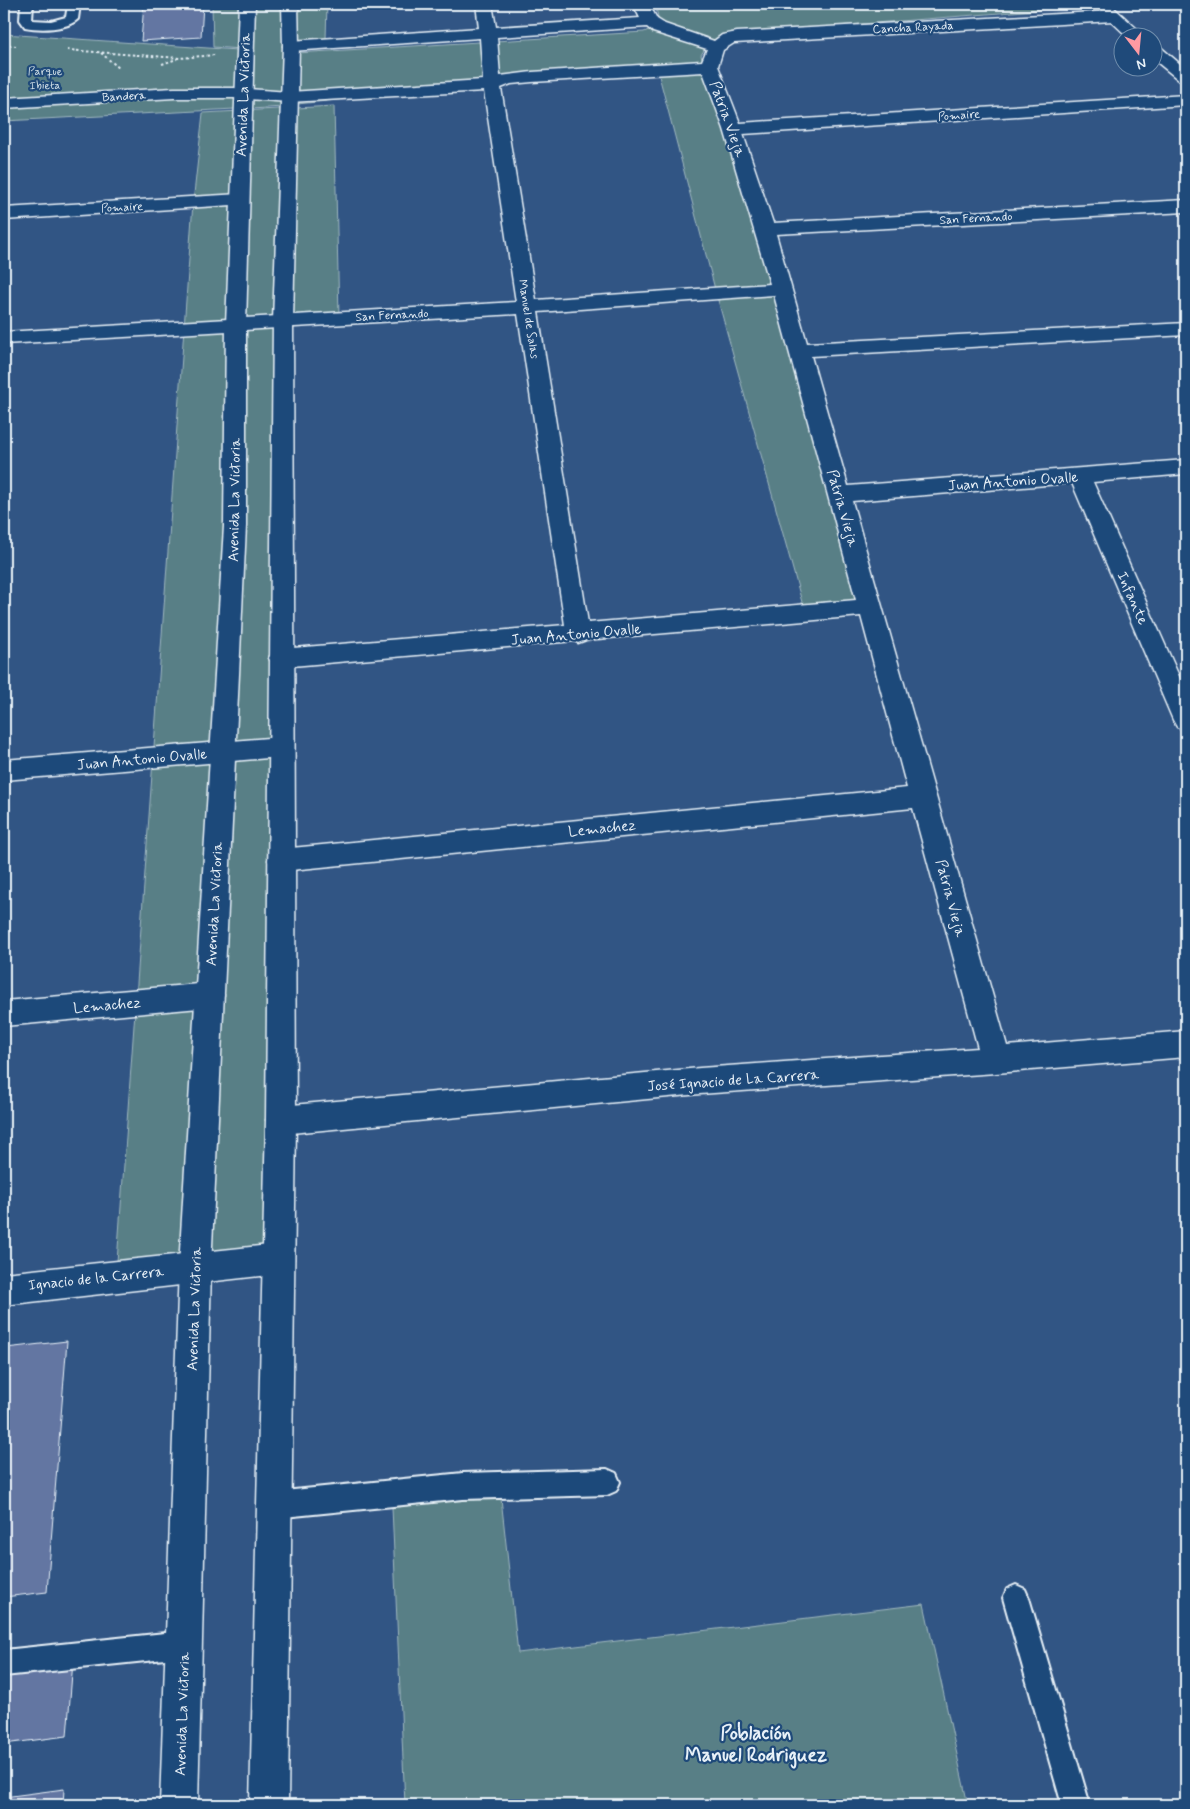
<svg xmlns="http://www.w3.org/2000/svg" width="1190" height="1809" font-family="Mynerve,sans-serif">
  <rect width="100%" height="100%" fill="#315584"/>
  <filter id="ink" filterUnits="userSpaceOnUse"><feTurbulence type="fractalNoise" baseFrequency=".02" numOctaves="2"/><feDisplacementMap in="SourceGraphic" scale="10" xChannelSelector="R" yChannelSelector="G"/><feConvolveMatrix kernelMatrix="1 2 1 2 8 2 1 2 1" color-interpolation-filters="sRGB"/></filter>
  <g filter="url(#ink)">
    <path fill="#587f86" stroke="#a0b8bf" d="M212,4H327L326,39L283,42V107L251,109L255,50L213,47Z
      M655,4H1071L1075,7L762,32L707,45L701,55L703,63L709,66L871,607L805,613L716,293L657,68L297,104V53L644,32L660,25Z
      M4,34L237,50L235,109L4,121Z
      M334,106L339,316L284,321L278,1259L116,1276L193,203L203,113Z
      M498,1471L518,1653L924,1604L968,1805H405L391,1484Z"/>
    <path fill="#6476a2" stroke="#e8f1f8" d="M121,4H203L201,37L141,41L144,4L121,6Z
      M67,1341L47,1592L4,1597V1370L6,1348Z
      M73,1661L67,1736L4,1744V1669Z
      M64,1789L63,1805H4V1797Z"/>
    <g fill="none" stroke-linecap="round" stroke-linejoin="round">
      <g stroke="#e8f1f8" stroke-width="4">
        <path id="service" d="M21,4H33L32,20L51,21L66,17L68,4H80L78,19C67,30 39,30 25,27L20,20Z
          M607,1469L616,1473L620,1482L616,1491L607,1495L463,1499L274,1518L265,1514L261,1505L265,1496L274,1492L463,1473Z
          M1016,1585L1025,1589L1029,1598L1090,1805H1062L1003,1598L1007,1589Z
          M184,1631L193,1635L197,1644L193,1653L184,1657L4,1676V1650Z"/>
      </g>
      <g stroke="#e8f1f8" stroke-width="3">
        <path id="minor" d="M476,4H492L496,27L640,18L634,6L635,4H649L657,19L665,24L714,41L722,35L737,32L1113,11L1119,13L1121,16L1119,19L1113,21L734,43L723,50L718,66L740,123L1186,95V105L743,134L773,223L1186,200V212L776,234L807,343L1186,323V335L811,356L848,486L1186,460V474L1093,482L1186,692V730L1177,727L1173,720L1072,483L852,501L1007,1046L1186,1031V1057L996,1073L700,1094L281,1134L270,1130L266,1120L270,1110L281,1106L700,1068L978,1048L913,808L281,871L271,868L268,860L271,852L281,849L907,788L861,616L586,640L578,643L574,641L281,667L272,664L269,658L272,652L281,649L565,625L518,314L4,344V332L516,302L484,91L289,102L234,98H174L4,108V98L174,88H234L289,92L483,80L480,38L291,51L285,50L283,46L285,42L291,41L479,28ZM647,27L653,32L707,49L702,61L532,72L500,76L497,37ZM703,72L724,129L770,284L536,300L501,88L511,84L532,82ZM774,295L856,600L588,623L538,312Z
          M240,194L247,196L249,200L247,204L4,220V208Z
          M280,737L289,740L293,747L289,754L280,757L4,780V760Z
          M210,983L220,986L224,995L220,1004L210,1007L4,1026V1001Z
          M278,1244L289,1248L294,1259L289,1270L278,1274L4,1305V1273Z"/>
      </g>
      <g stroke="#e8f1f8" stroke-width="3">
        <path id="secondary" d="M239,4H255L246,325V526L211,1267L198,1805H160L179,1267L224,526L226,325Z
          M282,4H298L299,46L293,321L296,1120L288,1805H250L266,1120L273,321L283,46Z"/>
      </g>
      <g stroke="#e8f1f8" stroke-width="3">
        <path id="primary" d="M1093,4H1110L1147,38H1129Z
          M1152,44L1158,45L1186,69V82L1180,81L1152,58Z"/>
      </g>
      <path stroke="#e8f1f8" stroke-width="2" stroke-dasharray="2.5 2.5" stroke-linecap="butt" d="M4,45L16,46
        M67,50L180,58L215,55
        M101,53L119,68
        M162,64L177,59"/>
      <use href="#service" fill="#1f4a7a" fill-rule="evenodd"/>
      <use href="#minor" fill="#1f4a7a" fill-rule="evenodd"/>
      <use href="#secondary" fill="#1f4a7a" fill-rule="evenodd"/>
      <use href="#primary" fill="#1f4a7a" fill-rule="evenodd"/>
    </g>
  </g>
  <g text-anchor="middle" stroke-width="4.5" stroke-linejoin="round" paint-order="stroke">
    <g font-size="12" fill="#e8f1f8" stroke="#1f4a7a">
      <text transform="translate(913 27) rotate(-3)" y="4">Cancha Rayada</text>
      <text transform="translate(124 96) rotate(-3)" y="4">Bandera</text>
      <text transform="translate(959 115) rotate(-4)" y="4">Pomaire</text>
      <text transform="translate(122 207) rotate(-3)" y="4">Pomaire</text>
      <text transform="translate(976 218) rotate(-3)" y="4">San Fernando</text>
      <text transform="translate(392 315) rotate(-3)" y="4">San Fernando</text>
      <text transform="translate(529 319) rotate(81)" y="4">Manuel de Salas</text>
    </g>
    <g font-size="12" fill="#d2e0e7" stroke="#1f4a7a">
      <text x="45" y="75">Parque<tspan x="45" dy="14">Ibieta</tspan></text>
    </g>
    <g font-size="15" fill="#e8f1f8" stroke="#1f4a7a">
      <text transform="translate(243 95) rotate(-88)" y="5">Avenida La Victoria</text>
      <text transform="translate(728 119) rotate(70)" y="5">Patria Vieja</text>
      <text transform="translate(1013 481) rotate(-4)" y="5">Juan Antonio Ovalle</text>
      <text transform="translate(234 500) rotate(-89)" y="5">Avenida La Victoria</text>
      <text transform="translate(843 508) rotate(74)" y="5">Patria Vieja</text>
      <text transform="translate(1133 598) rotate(66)" y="5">Infante</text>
      <text transform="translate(576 634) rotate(-5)" y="5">Juan Antonio Ovalle</text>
      <text transform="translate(142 759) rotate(-5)" y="5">Juan Antonio Ovalle</text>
      <text transform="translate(602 828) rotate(-6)" y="5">Lemachez</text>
      <text transform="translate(951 898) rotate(75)" y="5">Patria Vieja</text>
      <text transform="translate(214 904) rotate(-87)" y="5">Avenida La Victoria</text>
      <text transform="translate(107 1005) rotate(-5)" y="5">Lemachez</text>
      <text transform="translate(733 1080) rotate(-4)" y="5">José Ignacio de La Carrera</text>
      <text transform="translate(96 1278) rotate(-6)" y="5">Ignacio de la Carrera</text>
      <text transform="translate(194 1309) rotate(-88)" y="5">Avenida La Victoria</text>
      <text transform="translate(182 1714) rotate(-88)" y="5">Avenida La Victoria</text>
    </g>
    <g font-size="19" font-weight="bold" fill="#e8f1f8" stroke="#1f4a7a">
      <text x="756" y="1739">Población<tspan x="756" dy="22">Manuel Rodriguez</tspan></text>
    </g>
  </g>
  <rect width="1190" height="1809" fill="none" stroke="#1f4a7a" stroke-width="20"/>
  <rect x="10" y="10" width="1170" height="1789" fill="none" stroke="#e8f1f8" stroke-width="2" filter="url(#ink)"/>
  <g transform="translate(1138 52) rotate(164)"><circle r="24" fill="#1f4a7a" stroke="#6f8dac"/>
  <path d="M0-4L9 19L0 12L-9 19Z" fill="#ff9aa2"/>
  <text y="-8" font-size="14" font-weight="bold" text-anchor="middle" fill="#e8f1f8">N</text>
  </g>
</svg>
